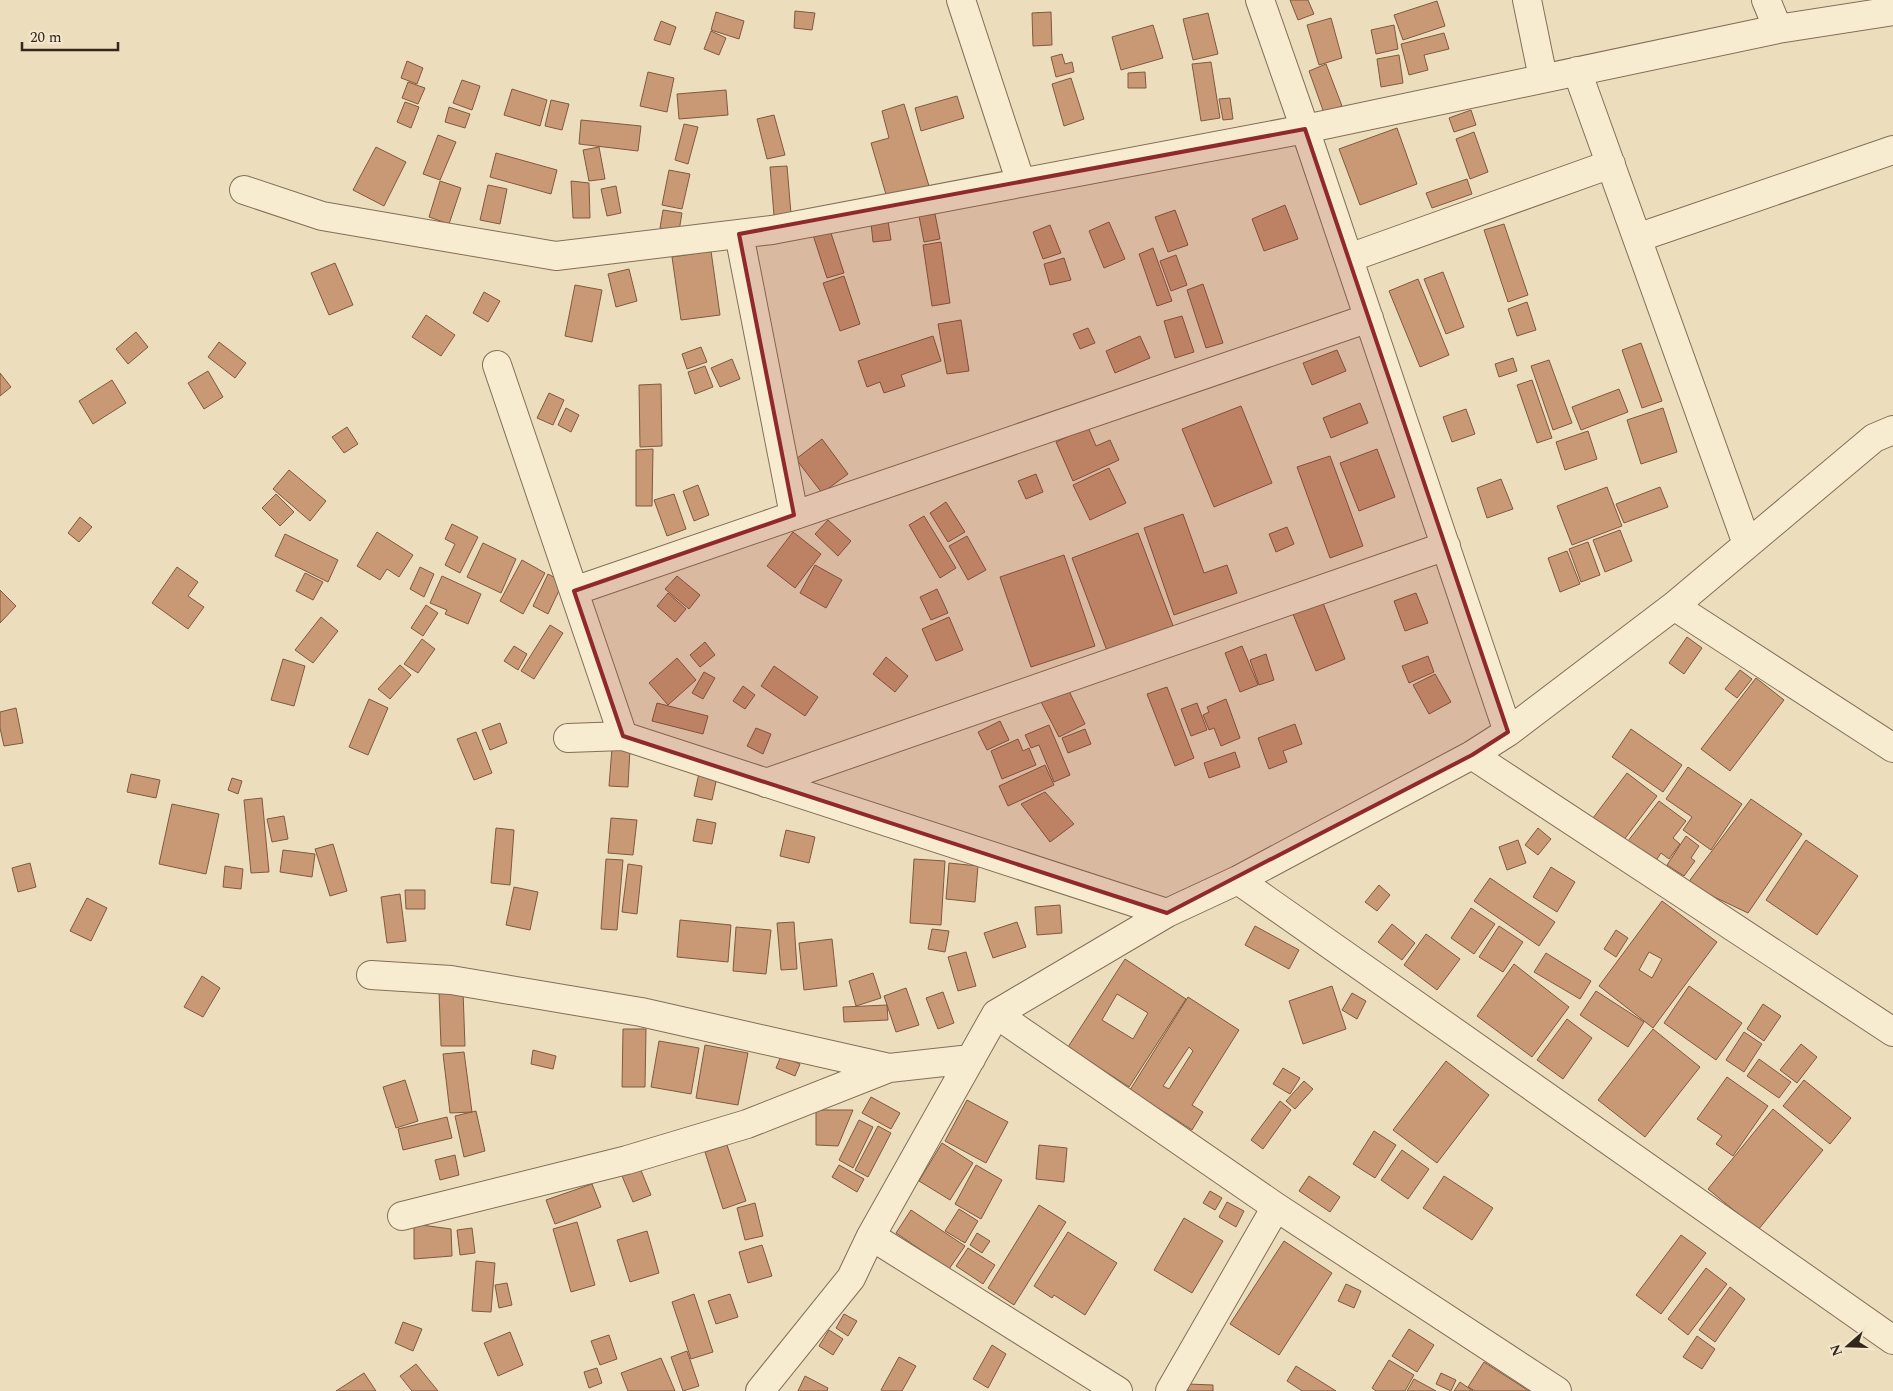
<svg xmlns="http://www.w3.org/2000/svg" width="1893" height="1391" font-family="Spectral,serif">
  <rect width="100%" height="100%" fill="#ecdebd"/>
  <path fill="#c99874" stroke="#81593e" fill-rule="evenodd" d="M1290,0H1308L1314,14L1298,20Z
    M1437,1L1445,26L1403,40L1394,15Z
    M795,11L815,13L812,30L794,28Z
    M716,12L744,21L739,39L711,30Z
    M1051,12L1052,45L1033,46L1032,13Z
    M1208,13L1218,54L1193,60L1183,19Z
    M1331,18L1342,58L1319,65L1307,25Z
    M661,21L676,27L670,45L654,40Z
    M1153,25L1163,58L1121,70L1112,37Z
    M1394,25L1398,49L1376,54L1371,30Z
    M711,31L726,38L719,55L704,49Z
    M1444,33L1449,49L1424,55L1428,70L1409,75L1401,44Z
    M1062,54L1065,64L1072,62L1074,72L1056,77L1051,57Z
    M1399,55L1403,83L1381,87L1377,59Z
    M407,61L423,68L417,84L401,78Z
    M1211,62L1220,118L1201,121L1192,64Z
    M1326,64L1342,106L1324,113L1309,71Z
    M648,72L674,78L667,112L640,106Z
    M1145,72L1146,88H1128V73Z
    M1071,78L1084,119L1064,126L1052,84Z
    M462,80L480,86L472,110L453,103Z
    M408,82L425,88L418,104L402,98Z
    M512,89L547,100L540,126L504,115Z
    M726,90L728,115L679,119L677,94Z
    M957,96L964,118L921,131L915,108Z
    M1230,98L1233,119L1223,120L1219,99Z
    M551,100L569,104L562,130L545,126Z
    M405,102L419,107L411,128L397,122Z
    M904,104L929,186L887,198L871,143L889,138L882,111Z
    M449,107L470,114L465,128L445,122Z
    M1471,110L1476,125L1454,132L1449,118Z
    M774,115L785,155L767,159L757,119Z
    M581,120L641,126L638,151L579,144Z
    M684,124L698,127L688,164L675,160Z
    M1397,128L1417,184L1360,205L1339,149Z
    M1474,132L1488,172L1470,179L1456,139Z
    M438,135L456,142L440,180L423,174Z
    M376,147L406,162L384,206L353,190Z
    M599,147L605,179L589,181L583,150Z
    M496,153L557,170L551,194L490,177Z
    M787,166L791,214L774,216L770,167Z
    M669,170L690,174L682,209L662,205Z
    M1467,179L1472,194L1432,208L1426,193Z
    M440,181L461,188L449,224L429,217Z
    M571,181L589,183L590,218H573Z
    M488,185L507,189L500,224L480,220Z
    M616,186L621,213L607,216L601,189Z
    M1285,205L1298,239L1264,251L1252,219Z
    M663,210L682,213L679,231L660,228Z
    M1175,210L1188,245L1168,252L1155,217Z
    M935,214L940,239L924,242L919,216Z
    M888,221L891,240L873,242L871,223Z
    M1109,222L1125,259L1104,268L1089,231Z
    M1504,224L1528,295L1508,302L1484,230Z
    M1050,225L1061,253L1043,259L1033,232Z
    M829,227L844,273L827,278L812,232Z
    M941,242L950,303L932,306L923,245Z
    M1153,248L1172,301L1157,306L1139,254Z
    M711,251L720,315L681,320L672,257Z
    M1176,255L1187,285L1171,291L1160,261Z
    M1064,258L1071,280L1050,285L1044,264Z
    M335,263L353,305L329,315L311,273Z
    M629,269L637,301L616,307L608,274Z
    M1443,272L1464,327L1446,334L1424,279Z
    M844,276L860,324L840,331L823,283Z
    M1418,279L1449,355L1420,367L1389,291Z
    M1203,284L1223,343L1206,348L1187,290Z
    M575,285L602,290L592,342L565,336Z
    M484,292L500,301L488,322L473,313Z
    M1527,302L1536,330L1517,336L1508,309Z
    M426,315L455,335L441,356L412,337Z
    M1182,316L1194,352L1175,358L1164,321Z
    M961,320L969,371L947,374L938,324Z
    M1088,328L1095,343L1080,349L1073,334Z
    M136,332L148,347L128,364L116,349Z
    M933,336L941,361L901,375L905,386L884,393L880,382L867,387L858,361Z
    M1140,336L1150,358L1115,373L1106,351Z
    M219,342L246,363L235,378L208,357Z
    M1641,343L1662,401L1642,408L1622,350Z
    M701,347L707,362L687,369L682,354Z
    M1337,350L1346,371L1312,385L1303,363Z
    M1513,358L1517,371L1499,377L1495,364Z
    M732,359L740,379L720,387L711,368Z
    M1549,360L1572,423L1553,430L1531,366Z
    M705,366L713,387L695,394L688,372Z
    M208,371L223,397L204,409L188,383Z
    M0,373L11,387L0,396Z
    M112,380L126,403L93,424L79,401Z
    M1532,380L1552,438L1537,443L1517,385Z
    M661,384L662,446L640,447L639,385Z
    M1619,389L1628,412L1581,430L1572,407Z
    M549,393L564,400L553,425L537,418Z
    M1360,403L1368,423L1331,438L1323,418Z
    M1241,406L1272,483L1214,507L1182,429Z
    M566,408L579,415L571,432L558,425Z
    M1663,408L1677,452L1641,464L1627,420Z
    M1466,409L1475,434L1452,442L1443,417Z
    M347,427L358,444L344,453L332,437Z
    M1088,427L1096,446L1110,440L1119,460L1073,481L1056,442Z
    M1588,431L1597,459L1565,470L1556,442Z
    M822,439L848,474L822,493L796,459Z
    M653,449L652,506H636V450Z
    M1377,449L1395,497L1359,511L1340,463Z
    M1330,456L1363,546L1330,558L1297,467Z
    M1109,468L1126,503L1090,520L1073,485Z
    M289,470L326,501L310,521L273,489Z
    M1036,474L1043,492L1026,499L1018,481Z
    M1501,479L1513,509L1487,518L1477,488Z
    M698,485L709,515L694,521L683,491Z
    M1607,487L1622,526L1572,545L1557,506Z
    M1660,487L1668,507L1624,523L1616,504Z
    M276,494L294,512L280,526L262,508Z
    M674,494L686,529L667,536L654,500Z
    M946,502L965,532L948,542L930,513Z
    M1183,514L1204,573L1227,565L1237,593L1174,615L1144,528Z
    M924,516L956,568L940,578L909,525Z
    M80,517L92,527L79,542L68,533Z
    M828,520L851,541L838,556L815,534Z
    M452,524L478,537L460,573L445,565L455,544L445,539Z
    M1287,527L1294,544L1276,552L1269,534Z
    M1620,530L1632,561L1605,572L1593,540Z
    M377,532L413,555L399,577L387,569L380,580L357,566Z
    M793,532L821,554L795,588L767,566Z
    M1138,533L1175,631L1109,656L1072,558Z
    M285,534L338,560L328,582L275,556Z
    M967,536L986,570L968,580L949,546Z
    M1588,542L1600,575L1581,582L1569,549Z
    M483,543L516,559L501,593L467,577Z
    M1567,551L1580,584L1560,592L1548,558Z
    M1064,555L1095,646L1031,667L1000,577Z
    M522,560L545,573L523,614L500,601Z
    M815,565L842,580L826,608L800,593Z
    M177,567L198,582L188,596L204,607L188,629L152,603Z
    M420,567L434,574L424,597L410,589Z
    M305,573L323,582L313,600L296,591Z
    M548,574L563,582L548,614L533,606Z
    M442,576L481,594L468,624L445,614L447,610L430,603Z
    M677,576L700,595L689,609L665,589Z
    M937,589L948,613L931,620L920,597Z
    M0,590L16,606L0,623Z
    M668,593L686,609L675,622L657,606Z
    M1416,593L1428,623L1405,631L1394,601Z
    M1323,603L1345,659L1316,671L1293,614Z
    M426,605L438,613L423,636L411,628Z
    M321,617L338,631L313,663L295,650Z
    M949,617L963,650L936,661L922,629Z
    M550,625L563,633L534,679L521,671Z
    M1687,637L1702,648L1684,674L1669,663Z
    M422,639L435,649L418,673L404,664Z
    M705,642L715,655L700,667L690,655Z
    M514,646L527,654L518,670L504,661Z
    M1242,646L1258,685L1240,692L1225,653Z
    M1266,654L1274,680L1259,685L1250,660Z
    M1428,656L1434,672L1409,683L1402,666Z
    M886,657L908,676L895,692L873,674Z
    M677,658L696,680L668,705L649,683Z
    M283,659L305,666L294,706L271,700Z
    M400,665L411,675L390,699L378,689Z
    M774,666L818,697L805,716L761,686Z
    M1740,670L1752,679L1737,698L1725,689Z
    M704,672L715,678L703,699L692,693Z
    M1435,674L1451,702L1429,714L1413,685Z
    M1756,678L1784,700L1730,771L1701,749Z
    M743,686L755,695L745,709L733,701Z
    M1067,687L1085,724L1059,737L1040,700Z
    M1167,687L1194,758L1175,766L1147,694Z
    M369,699L388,708L368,755L349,747Z
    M1226,699L1240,738L1221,746L1214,728L1209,730L1203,715L1209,712L1207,707Z
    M657,703L708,716L703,734L652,721Z
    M1197,703L1207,730L1191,736L1181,709Z
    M16,708L23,743L4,746L0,728V712Z
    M1000,721L1009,740L987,750L978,732Z
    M500,723L507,743L490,750L482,730Z
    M1295,724L1302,744L1283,751L1287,762L1269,769L1258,738Z
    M1049,725L1070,775L1054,782L1039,745L1031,748L1025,735Z
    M756,728L771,734L763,754L747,746Z
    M1085,729L1091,744L1068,753L1062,738Z
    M1631,729L1682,765L1663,792L1612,757Z
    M476,732L492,773L474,780L457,739Z
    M1018,739L1023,751L1029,748L1036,765L1002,779L991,751Z
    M612,748L630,749L628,787L609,786Z
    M1235,752L1240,767L1209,778L1204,763Z
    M1045,765L1054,785L1008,806L999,786Z
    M1688,767L1742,804L1711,850L1683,830L1692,817L1666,799Z
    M699,773L717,777L712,800L694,796Z
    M1627,773L1657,796L1620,845L1590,822Z
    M131,774L160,780L156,798L127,792Z
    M232,778L242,781L238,794L228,790Z
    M1045,792L1074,824L1050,842L1021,804Z
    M262,798L269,872L251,873L244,800Z
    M1751,799L1802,834L1748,913L1687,884Z
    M1659,801L1686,821L1673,838L1680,844L1669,859L1661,853L1655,862L1628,841Z
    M172,804L219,814L206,874L159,864Z
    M284,816L288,839L272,842L267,819Z
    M611,818L637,820L633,855L608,853Z
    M697,819L716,823L712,844L693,841Z
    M496,828L514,830L510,885L491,883Z
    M1538,828L1551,839L1538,855L1525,845Z
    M786,830L815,837L809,863L780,856Z
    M1686,836L1699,846L1691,858L1695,861L1684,876L1667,865Z
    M1518,840L1526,863L1507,870L1499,847Z
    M1806,840L1858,876L1817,935L1766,900Z
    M333,844L347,891L330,896L315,849Z
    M283,850L315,854L312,877L280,872Z
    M606,859L623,860L617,930L601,929Z
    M914,859L945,861L941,925L910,923Z
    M30,863L36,887L18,892L12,868Z
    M949,863L978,866L975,902L946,899Z
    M628,864L642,866L637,914L622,912Z
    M225,866L243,869L241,889L223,887Z
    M1551,867L1575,882L1557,912L1533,897Z
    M1490,878L1555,922L1539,946L1474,901Z
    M1379,885L1390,895L1377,911L1365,902Z
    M514,887L538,892L530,930L506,925Z
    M405,890H425V909H406Z
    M400,894L406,941L387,943L381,897Z
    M87,898L107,908L91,941L70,931Z
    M1662,901L1717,942L1653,1028L1599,986ZM1649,952L1662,959L1652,978L1639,970Z
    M1060,905L1062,933L1037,935L1035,907Z
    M1471,908L1495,924L1474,954L1451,938Z
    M680,920L731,925L728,962L677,957Z
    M794,922L797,969L781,970L777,923Z
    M1017,922L1026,947L993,958L984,933Z
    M1392,924L1415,943L1402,960L1378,942Z
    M1255,926L1299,950L1289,969L1245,945Z
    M1499,926L1523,942L1503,972L1479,957Z
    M736,927L771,930L766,974L733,971Z
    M932,929L949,931L945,952L928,949Z
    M1616,930L1628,938L1616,957L1604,949Z
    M1426,934L1460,959L1437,990L1404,965Z
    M832,939L837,986L804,990L799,943Z
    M966,952L976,986L958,991L948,957Z
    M1546,953L1591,981L1580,999L1534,972Z
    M1125,959L1186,999L1129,1087L1068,1047ZM1117,994L1148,1013L1133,1039L1102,1020Z
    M1514,964L1569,1007L1532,1057L1477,1016Z
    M873,973L881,998L856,1006L849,981Z
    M202,976L220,988L203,1017L184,1007Z
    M1332,986L1346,1029L1303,1044L1289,1001Z
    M1689,986L1742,1023L1716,1060L1664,1023Z
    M906,988L919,1025L896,1032L884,996Z
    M439,991H463L465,1046H441Z
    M1596,991L1644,1022L1628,1047L1580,1015Z
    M943,992L954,1023L938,1029L926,998Z
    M1352,993L1366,1001L1357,1019L1342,1010Z
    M1188,997L1239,1030L1192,1105L1203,1112L1192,1130L1130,1090ZM1189,1047L1193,1051L1169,1089L1163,1086Z
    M1763,1004L1781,1016L1764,1041L1747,1029Z
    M887,1005L888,1020L844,1022L843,1007Z
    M1567,1019L1592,1038L1563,1079L1537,1060Z
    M623,1029H646L645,1087H622Z
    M1653,1029L1700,1067L1645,1137L1598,1100Z
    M1744,1032L1762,1044L1744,1072L1726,1060Z
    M659,1041L699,1048L691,1094L651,1087Z
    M1801,1044L1817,1057L1797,1083L1780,1070Z
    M705,1045L748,1053L738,1105L696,1098Z
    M533,1050L556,1056L553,1069L531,1064Z
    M464,1052L472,1112L450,1113L443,1054Z
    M781,1056L800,1064L795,1076L776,1068Z
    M1759,1059L1791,1082L1779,1098L1747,1076Z
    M1446,1061L1489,1095L1437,1163L1393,1130Z
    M1283,1068L1300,1078L1290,1094L1273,1084Z
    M1727,1077L1768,1106L1733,1156L1716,1144L1722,1136L1697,1119Z
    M405,1080L418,1121L396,1128L383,1087Z
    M1804,1080L1851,1118L1830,1144L1783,1106Z
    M1304,1081L1313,1089L1295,1109L1286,1101Z
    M871,1097L900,1113L891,1129L862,1113Z
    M967,1100L1008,1122L986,1163L945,1141Z
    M1280,1101L1291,1110L1263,1149L1251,1140Z
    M1773,1109L1823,1150L1758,1230L1708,1189Z
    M816,1110H853L838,1146L816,1145Z
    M476,1111L485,1151L464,1157L455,1116Z
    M447,1117L452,1138L403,1150L398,1129Z
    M859,1120L873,1127L853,1168L839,1160Z
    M878,1126L891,1133L868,1177L855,1170Z
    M1374,1131L1396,1145L1375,1178L1353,1164Z
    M942,1143L973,1163L950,1200L919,1181Z
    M727,1145L746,1201L723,1209L705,1152Z
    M1039,1145L1067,1148L1064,1182L1036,1179Z
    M1402,1150L1429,1169L1408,1199L1381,1180Z
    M455,1155L459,1175L440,1180L435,1160Z
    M839,1165L864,1179L857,1192L832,1177Z
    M976,1165L1002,1180L981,1219L955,1204Z
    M640,1168L651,1195L633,1202L622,1176Z
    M1309,1176L1340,1197L1330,1212L1299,1191Z
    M1444,1176L1493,1208L1472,1240L1423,1208Z
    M592,1184L601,1207L555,1224L546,1200Z
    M1210,1191L1222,1198L1215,1210L1203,1203Z
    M1227,1202L1244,1211L1236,1227L1219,1217Z
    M755,1203L763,1236L745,1240L737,1208Z
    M1039,1205L1066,1222L1014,1305L988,1288Z
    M959,1209L978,1221L965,1243L945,1231Z
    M911,1210L965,1246L949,1269L896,1233Z
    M1184,1218L1223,1241L1192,1293L1154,1270Z
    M577,1222L595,1285L571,1292L553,1229Z
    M414,1224L451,1229L452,1256L414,1259Z
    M472,1228L475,1253L460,1255L457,1230Z
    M647,1231L659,1273L630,1282L617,1240Z
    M1068,1232L1117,1263L1085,1315L1054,1295L1052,1298L1034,1286Z
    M977,1233L990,1241L982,1253L970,1245Z
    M1681,1235L1706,1253L1661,1314L1636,1295Z
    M1284,1241L1332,1273L1279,1355L1230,1324Z
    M762,1245L772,1276L748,1283L739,1252Z
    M968,1248L995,1265L983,1284L956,1266Z
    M476,1261L495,1263L491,1312L472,1311Z
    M1706,1268L1727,1284L1688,1335L1668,1319Z
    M507,1283L512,1305L499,1308L495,1285Z
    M1346,1284L1361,1291L1354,1308L1338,1301Z
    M1730,1287L1745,1299L1715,1342L1699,1330Z
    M694,1294L713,1352L691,1359L672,1302Z
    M730,1294L738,1317L716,1324L708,1301Z
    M844,1314L857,1321L848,1336L836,1328Z
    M403,1322L422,1329L413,1351L395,1343Z
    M1409,1329L1434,1345L1417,1372L1392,1356Z
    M829,1330L843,1339L833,1355L819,1346Z
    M510,1332L523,1365L498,1376L484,1343Z
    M609,1335L617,1359L600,1365L591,1341Z
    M1697,1336L1715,1349L1702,1369L1683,1357Z
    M992,1345L1006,1354L988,1388L973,1379Z
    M687,1351L699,1386L683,1391L671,1357Z
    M899,1357L916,1366L902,1391H882L881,1390Z
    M661,1358L675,1391H628L621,1373Z
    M1389,1360L1414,1375L1405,1391H1376L1372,1388Z
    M1484,1362L1529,1391H1475L1468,1387Z
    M416,1364L438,1391H412L400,1376Z
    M1296,1366L1336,1391H1302L1287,1381Z
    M597,1368L602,1383L589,1388L584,1372Z
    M364,1373L376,1391H336Z
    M1441,1373L1456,1380L1451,1391L1436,1384Z
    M805,1376L828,1388L827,1391H798Z
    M1414,1379L1436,1391H1407Z
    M1460,1382L1473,1391H1454Z
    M1188,1384L1213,1385V1391H1188Z"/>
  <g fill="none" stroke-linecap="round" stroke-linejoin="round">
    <g stroke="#836e57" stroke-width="30">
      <path id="minor" d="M961,0L1021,183
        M1260,0L1305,129L1508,732
        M1527,0L1543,78
        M1766,0L1778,29
        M1577,71L1747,544
        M244,190L322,216L556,256L772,230L1305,129L1778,29L1893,11
        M739,234L794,515
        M1637,238L1893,150
        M1349,258L1611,164
        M497,365L623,736
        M574,591L1369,318
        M1674,606L1893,748
        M568,738L623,736L1167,913
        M1472,755L1893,1032
        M766,783L1446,546
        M1238,880L1893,1340
        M371,975L451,980L641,1012L889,1068
        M996,1014L1276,1207L1557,1391
        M402,1216L627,1160L747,1124L889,1068L971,1059
        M871,1236L1118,1391
        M760,1391L851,1278L871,1236L996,1014L1167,913L1238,880L1472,755L1508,732L1674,606L1874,438L1893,430
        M1170,1391L1276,1207"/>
    </g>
    <use href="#minor" stroke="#f7ebd0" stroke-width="28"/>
  </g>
  <path fill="#90292a" fill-opacity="0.2" stroke="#90292a" stroke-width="4" stroke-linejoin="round" d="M1305,129L1508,732L1472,755L1167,913L623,736L574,591L794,515L739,234Z"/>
  <g transform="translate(1848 1346) rotate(250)" stroke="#f3e8cd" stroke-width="4" paint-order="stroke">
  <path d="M0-4L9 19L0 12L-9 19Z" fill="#33271b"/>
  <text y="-8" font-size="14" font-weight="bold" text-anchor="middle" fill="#33271b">N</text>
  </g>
  <path d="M22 42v8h96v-8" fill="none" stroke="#33271b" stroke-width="2.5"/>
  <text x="30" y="42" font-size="15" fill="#33271b" stroke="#f3e8cd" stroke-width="4" paint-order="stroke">20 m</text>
</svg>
